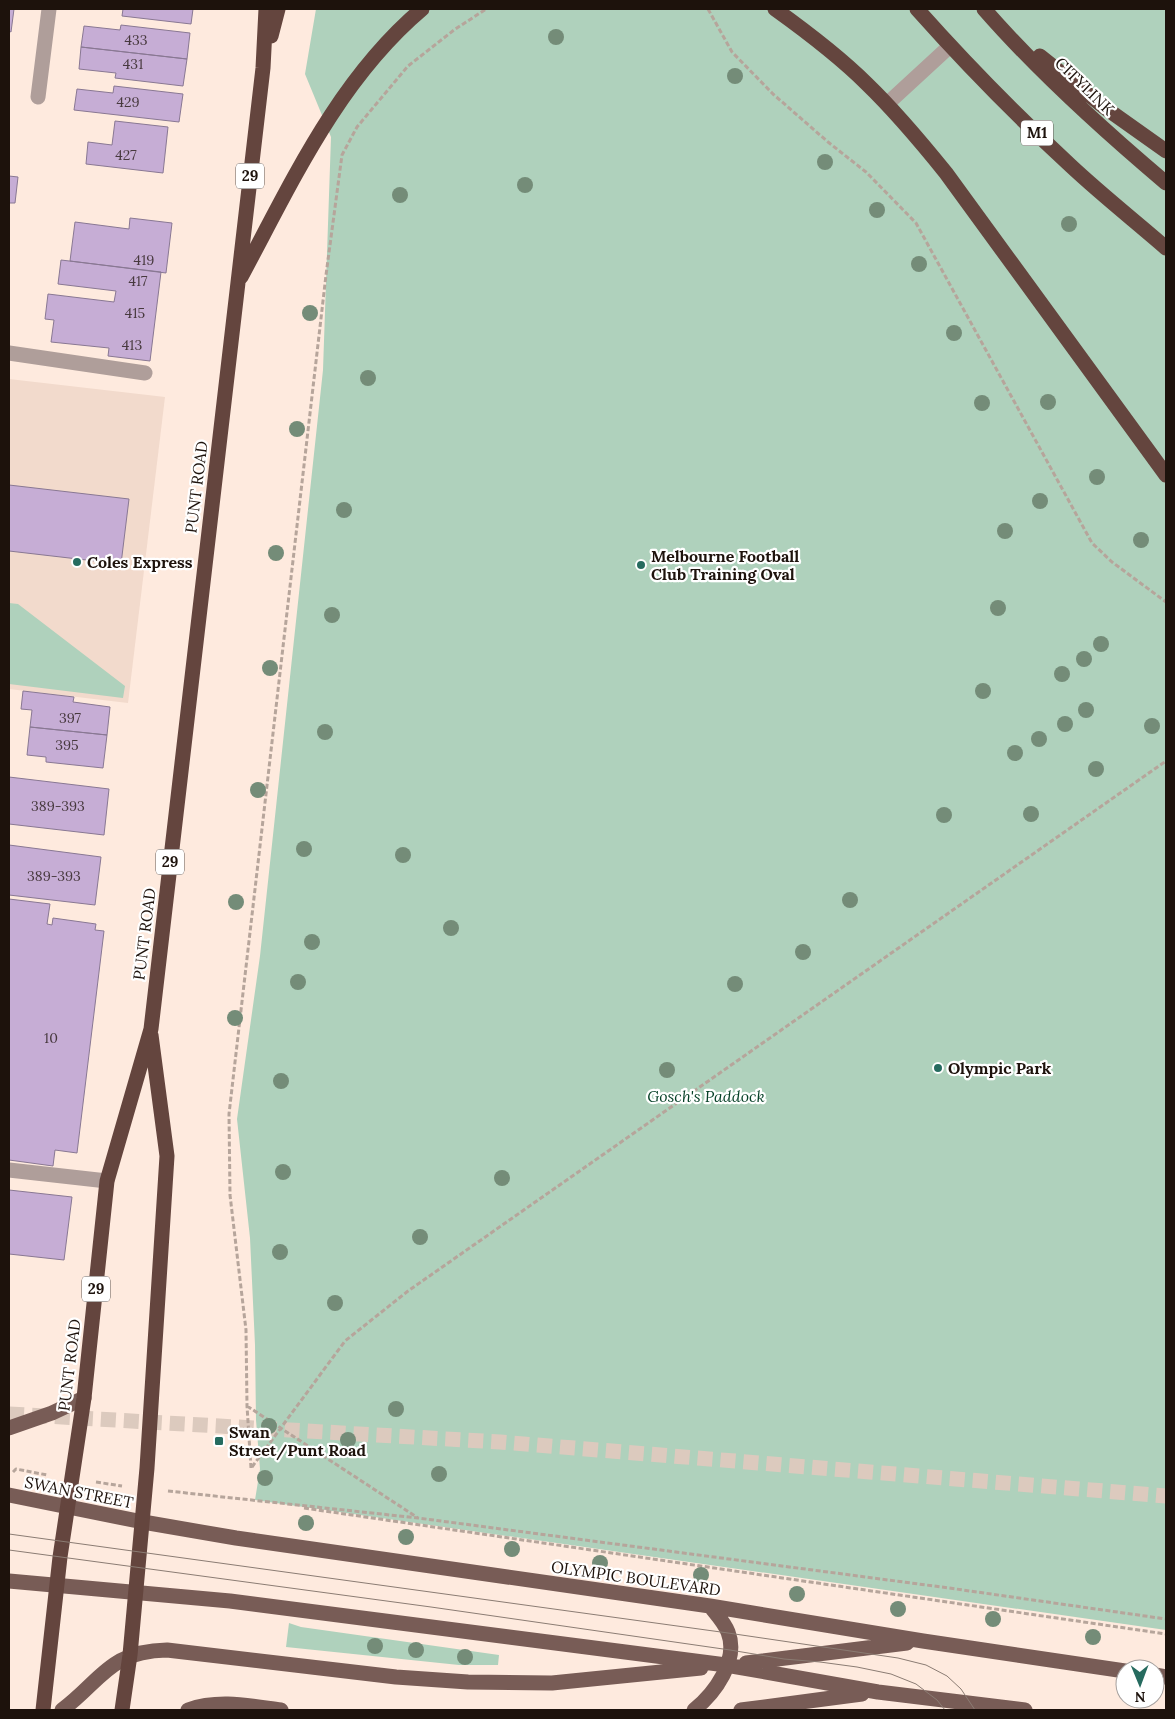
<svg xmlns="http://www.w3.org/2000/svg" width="1175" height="1719" font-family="Lora,serif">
  <rect width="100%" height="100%" fill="#feeade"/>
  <path fill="#f2dacc" d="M9,379L165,397L128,703L9,689Z"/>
  <path fill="#afd1bc" d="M316,9H1166V1630L255,1500L260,1469L256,1420L255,1345L250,1238L237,1119L260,956L323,370L331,137L305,74Z
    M9,603L18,604L125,686L123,698L9,684Z
    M289,1623L301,1627L499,1655L498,1665H459L286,1647Z"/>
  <path fill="#c6add5" stroke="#897893" d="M9,9H14L11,32L9,31Z
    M119,9H193L191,24L122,16L123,9Z
    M121,25L190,33L187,59L81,47L84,26L120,30Z
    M81,47L187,59L183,86L115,78L116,73L79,69Z
    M114,86L183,94L179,122L74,110L77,89L113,93Z
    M115,121L168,127L163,173L86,164L88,142L112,145Z
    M9,176L18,177L15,203H9Z
    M130,218L172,223L166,273L70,261L75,222L129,229Z
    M61,260L161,272L150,361L108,356L109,348L51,342L54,320L45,319L48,294L114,302L116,291L58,284Z
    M9,485L129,499L121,564L9,551Z
    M23,691L74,697L73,702L110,707L107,735L30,727L32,710L21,709Z
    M30,727L107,735L103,768L46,762V757L27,755Z
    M9,777L109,789L104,835L9,824Z
    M9,845L101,857L95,905L9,895Z
    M9,899L50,904L47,924L52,925L53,918L96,924L95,930L104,931L77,1153L55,1150L53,1166L9,1160Z
    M9,1190L72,1197L64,1260L9,1254Z"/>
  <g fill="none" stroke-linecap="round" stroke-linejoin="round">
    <path stroke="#dccabe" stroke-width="15" stroke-dasharray="15 8" stroke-linecap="butt" d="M9,1414L500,1442L1166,1496"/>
    <path stroke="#b6a59b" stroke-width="3" stroke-dasharray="5 2.5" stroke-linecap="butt" d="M708,9L732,52L773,94L828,142L866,172L916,223L1092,543L1112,562L1166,602
      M247,1406L418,1518
      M252,1467L345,1341L408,1291L1166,761
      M251,1468L247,1406L246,1330L230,1195L229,1114L326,275L342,155L357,127L408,66L454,30L486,9
      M13,1472L16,1469L47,1475
      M96,1482L122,1486
      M168,1491L418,1518L949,1588L1166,1619
      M304,1508L1166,1634"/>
    <path stroke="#af9e9a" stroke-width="15" d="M38,97L49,9
      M887,104L950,46
      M9,353L145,373
      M9,1170L107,1181"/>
    <path stroke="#785c56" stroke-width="15" d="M9,1428L52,1413L84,1398
      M9,1495L143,1522L236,1538L710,1606L923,1641L1125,1671
      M9,1581L230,1601L726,1665L878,1692L1025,1710
      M746,1663L907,1643
      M1155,1675L1166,1677
      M62,1710C102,1680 109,1651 167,1650L396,1677L468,1682L552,1683L701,1668
      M188,1710C219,1699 250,1706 281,1710
      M694,1710C715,1693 739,1660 728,1632C724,1622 716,1614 710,1606
      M741,1710L862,1694"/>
    <path stroke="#64453e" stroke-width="15" d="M775,9C807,32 839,56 867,84C896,112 921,142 946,173L1166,475
      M917,9C966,64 1017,116 1071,166C1102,195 1135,221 1166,248
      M984,9C1039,72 1102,129 1166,183
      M271,36L278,9
      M1040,56L1104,107L1166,151
      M241,277C292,182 338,80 422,9
      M43,1710L60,1557L84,1398L107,1181L151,1029L263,68L266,9
      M122,1710L130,1655L147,1468L167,1156L151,1035"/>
    <path stroke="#8b7c73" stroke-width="1" d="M9,1534L728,1633L898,1658L926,1665L947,1676L961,1689L975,1710
      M9,1550L431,1607L730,1650L784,1659L820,1662L857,1667L891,1674L916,1684L937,1700L945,1710"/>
  </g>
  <g fill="#748c78">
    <circle cx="556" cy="37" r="8"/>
    <circle cx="735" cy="76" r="8"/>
    <circle cx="825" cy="162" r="8"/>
    <circle cx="525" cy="185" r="8"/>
    <circle cx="400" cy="195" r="8"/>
    <circle cx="877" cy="210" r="8"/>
    <circle cx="1069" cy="224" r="8"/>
    <circle cx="919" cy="264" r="8"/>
    <circle cx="310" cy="313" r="8"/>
    <circle cx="954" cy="333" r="8"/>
    <circle cx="368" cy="378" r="8"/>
    <circle cx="1048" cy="402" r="8"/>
    <circle cx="982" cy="403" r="8"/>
    <circle cx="297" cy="429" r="8"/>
    <circle cx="1097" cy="477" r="8"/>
    <circle cx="1040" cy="501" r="8"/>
    <circle cx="344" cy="510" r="8"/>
    <circle cx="1005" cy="531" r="8"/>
    <circle cx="1141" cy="540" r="8"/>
    <circle cx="276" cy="553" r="8"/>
    <circle cx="998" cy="608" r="8"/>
    <circle cx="332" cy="615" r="8"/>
    <circle cx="1101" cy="644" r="8"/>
    <circle cx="1084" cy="659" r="8"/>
    <circle cx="270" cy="668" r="8"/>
    <circle cx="1062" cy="674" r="8"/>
    <circle cx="983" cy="691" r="8"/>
    <circle cx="1086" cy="710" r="8"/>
    <circle cx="1065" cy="724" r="8"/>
    <circle cx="1152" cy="726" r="8"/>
    <circle cx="325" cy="732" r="8"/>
    <circle cx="1039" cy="739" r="8"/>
    <circle cx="1015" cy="753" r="8"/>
    <circle cx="1096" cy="769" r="8"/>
    <circle cx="258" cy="790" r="8"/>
    <circle cx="1031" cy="814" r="8"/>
    <circle cx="944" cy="815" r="8"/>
    <circle cx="304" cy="849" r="8"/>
    <circle cx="403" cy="855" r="8"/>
    <circle cx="850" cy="900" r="8"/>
    <circle cx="236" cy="902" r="8"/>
    <circle cx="451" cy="928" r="8"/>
    <circle cx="312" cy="942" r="8"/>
    <circle cx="803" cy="952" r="8"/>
    <circle cx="298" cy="982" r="8"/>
    <circle cx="735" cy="984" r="8"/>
    <circle cx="235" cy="1018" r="8"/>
    <circle cx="667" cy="1070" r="8"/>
    <circle cx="281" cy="1081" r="8"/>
    <circle cx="283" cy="1172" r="8"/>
    <circle cx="502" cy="1178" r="8"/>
    <circle cx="420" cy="1237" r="8"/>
    <circle cx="280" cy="1252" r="8"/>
    <circle cx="335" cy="1303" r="8"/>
    <circle cx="396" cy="1409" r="8"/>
    <circle cx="269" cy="1426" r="8"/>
    <circle cx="348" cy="1440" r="8"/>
    <circle cx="439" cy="1474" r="8"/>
    <circle cx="265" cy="1478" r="8"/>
    <circle cx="306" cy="1523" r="8"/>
    <circle cx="406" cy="1537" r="8"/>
    <circle cx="512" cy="1549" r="8"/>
    <circle cx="600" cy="1563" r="8"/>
    <circle cx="701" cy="1575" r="8"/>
    <circle cx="797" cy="1594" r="8"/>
    <circle cx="898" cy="1609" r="8"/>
    <circle cx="993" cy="1619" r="8"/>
    <circle cx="1093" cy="1637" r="8"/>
    <circle cx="375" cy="1646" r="8"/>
    <circle cx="416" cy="1650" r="8"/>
    <circle cx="465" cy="1657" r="8"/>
  </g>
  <g fill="#266b5f" stroke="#fff" stroke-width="2">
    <circle cx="77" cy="562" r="5"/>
    <circle cx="641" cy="565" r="5"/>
    <circle cx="938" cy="1068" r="5"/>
    <rect x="214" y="1436" width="10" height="10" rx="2.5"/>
  </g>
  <g text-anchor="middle" stroke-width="4.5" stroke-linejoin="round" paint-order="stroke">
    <g font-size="14" fill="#47393e">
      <text x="136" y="45">433</text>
      <text x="133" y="69">431</text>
      <text x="128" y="107">429</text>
      <text x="126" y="160">427</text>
      <text x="144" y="265">419</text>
      <text x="138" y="286">417</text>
      <text x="135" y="318">415</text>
      <text x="132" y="350">413</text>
      <text x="70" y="723">397</text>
      <text x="67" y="750">395</text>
      <text x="58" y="811">389-393</text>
      <text x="54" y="881">389-393</text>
      <text x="51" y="1043">10</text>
    </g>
    <g fill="#fff" stroke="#615955" stroke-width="1">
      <rect x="1021" y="120.5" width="32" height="25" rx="4"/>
      <rect x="236" y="163.5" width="28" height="25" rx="4"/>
      <rect x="156" y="849.5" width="28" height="25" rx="4"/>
      <rect x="82" y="1276.5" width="28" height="25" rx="4"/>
    </g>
    <g font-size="15" font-weight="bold" fill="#1d120c">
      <text x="1037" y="138">M1</text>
      <text x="250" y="181">29</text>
      <text x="170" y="867">29</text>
      <text x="96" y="1294">29</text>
    </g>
    <g font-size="16" fill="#1d120c" stroke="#fff">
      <text transform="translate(1085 86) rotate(44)" y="6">CITYLINK</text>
      <text transform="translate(196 487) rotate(-83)" y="6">PUNT ROAD</text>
      <text transform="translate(144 934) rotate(-83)" y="6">PUNT ROAD</text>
      <text transform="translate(69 1365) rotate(-83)" y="6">PUNT ROAD</text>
      <text transform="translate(79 1492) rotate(11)" y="6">SWAN STREET</text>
      <text transform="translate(636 1578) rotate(8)" y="6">OLYMPIC BOULEVARD</text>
    </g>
    <g font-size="16" font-weight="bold" fill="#1d120c" stroke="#fff" text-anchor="start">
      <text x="651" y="562">Melbourne Football<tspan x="651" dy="18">Club Training Oval</tspan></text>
      <text x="87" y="568">Coles Express</text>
      <text x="948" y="1074">Olympic Park</text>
      <text x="229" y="1438">Swan<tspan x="229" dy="18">Street/Punt Road</tspan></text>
    </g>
    <g font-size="16" font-style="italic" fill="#043f25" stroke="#fff">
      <text x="706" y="1102">Gosch's Paddock</text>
    </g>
  </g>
  <rect width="1175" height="1719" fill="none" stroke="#1d120c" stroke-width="20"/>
  <g transform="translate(1140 1684) rotate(179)"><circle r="24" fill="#ffffff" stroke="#a5a09e"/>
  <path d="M0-4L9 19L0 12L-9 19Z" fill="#266b5f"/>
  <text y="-8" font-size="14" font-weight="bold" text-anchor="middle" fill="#1d120c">N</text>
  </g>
</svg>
